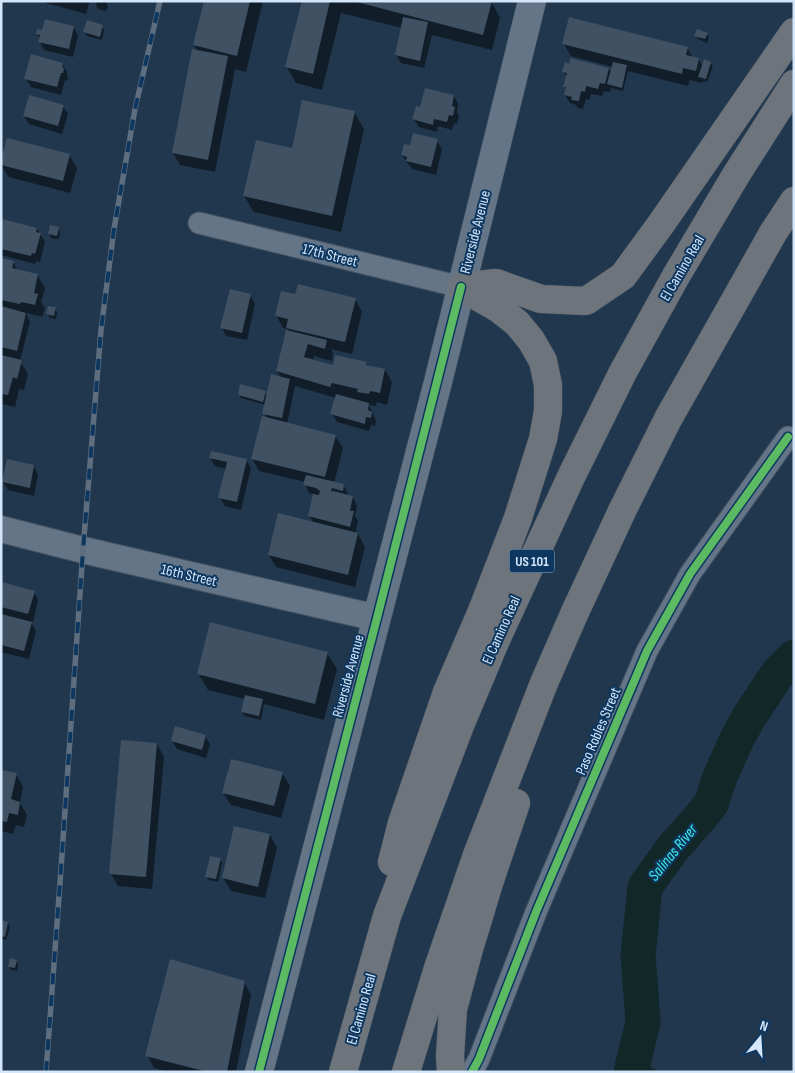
<svg xmlns="http://www.w3.org/2000/svg" width="795" height="1073" font-family="'Sofia Sans Condensed',sans-serif">
  <rect width="100%" height="100%" fill="#21374d"/>
  <path fill="#0007" d="M45,1H87L89,4L86,14L46,3Z
    M97,1L106,2L108,6L106,11L98,9L96,5Z
    M205,1H263L246,72L235,69L215,172L180,165L173,153L198,52L194,45Z
    M303,1H491L500,18L492,50L432,35L424,68L401,63L396,55L402,28L341,13L322,90L296,83L287,67Z
    M102,26L104,30L102,40L87,36L85,32Z
    M74,28L78,36L73,57L44,50L40,42V39L37,34Z
    M707,34L709,37L707,43L698,39L696,36Z
    M564,44L687,48L693,58L698,59L703,66L710,63L713,66L707,82L703,81V83L690,80L688,86L628,71L623,91L611,88L610,92L604,91L602,96L591,94L589,100L586,99L583,109L578,108L576,105L570,103L565,95L567,90L565,87L567,77L564,71L609,69L611,74L613,67L571,56Z
    M62,64L67,72V74L68,77L67,81L65,80L61,95L31,87L26,78Z
    M454,96L458,104L457,112L459,116L457,124L454,123L452,130L438,126L437,132L419,127L414,119L421,108Z
    M63,106L68,114L62,134L29,124L24,116Z
    M354,112L364,129L341,232L254,212L244,196Z
    M437,141L442,149L436,175L412,169L402,155L411,147Z
    M69,155L77,168L70,193L9,177L1,165Z
    M1,222L37,229L45,242L40,262L36,261L35,264L1,255Z
    M58,228L60,232L59,239L51,238L49,234Z
    M1,260L13,262L18,271L38,276L45,288L41,302L45,308L42,317L27,313V316L30,322L20,361L28,374L24,390L19,389L15,407L1,404Z
    M250,295L255,304L247,340L226,336L222,328Z
    M296,296L355,299L362,312L352,354L331,349L333,353L332,361L314,356L313,361L334,367L366,363L368,366L385,370L392,382L387,405L377,402L376,406L369,405L376,421L375,426L371,425L369,431L337,422L332,414L336,398L295,386L287,424L335,436L343,448L334,483L344,486L348,494V496L353,497L357,506L355,516L358,521L355,534H358L365,547L355,587L276,567L269,555L314,523L309,516L314,494L309,493L305,484V482L259,471L252,458L267,419L264,413L266,405L241,398L239,394L265,392L267,397L281,378L277,371L290,332L288,329L283,328L276,315Z
    M55,308L57,312L56,319L50,318L48,314Z
    M210,458L246,460L251,468L241,510L225,506L220,498L226,469L215,466Z
    M34,466L38,475L34,496L8,490L3,482Z
    M2,584L34,592L38,600L33,622L30,621L36,631L29,659L1,652V615H2L1,613V588Z
    M327,653L337,669L324,720L264,704L261,720L245,716L242,712L245,699L208,690L198,673Z
    M205,736L210,744L206,758L177,749L172,741Z
    M157,744L164,757L152,889L118,886L111,874Z
    M1,771L16,774L23,787L20,803L27,815L24,827L16,825L13,834L1,831Z
    M282,773L290,786L281,818L231,805L223,793Z
    M270,835L277,848L265,898L231,891L223,878Z
    M220,859L222,863L218,882L209,880L206,876Z
    M1,921L8,923L10,927L6,940L1,939Z
    M16,961L18,965L17,971L11,970L9,967Z
    M244,982L251,995L236,1072H168L154,1068L147,1055Z"/>
  <g fill="none" stroke-linecap="round" stroke-linejoin="round">
    <path stroke="#112728" stroke-width="5.5" d="M633,1065L655,1072"/>
    <path stroke="#112728" stroke-width="35" d="M631,1072L643,1022L638,955L645,887L673,848L698,820L711,804L720,777L736,741L749,717L778,673L794,657"/>
  </g>
  <path fill="#3f5163" d="M204,1H250L237,56L193,45Z
    M302,1H330L313,74L285,67Z
    M353,1H492L483,35Z
    M403,17L428,22L420,61L395,55Z
    M569,17L688,47L686,55L699,58L696,71L683,68L682,74L562,44Z
    M45,19L74,26L69,49L38,42L40,35L36,34L37,29L42,30Z
    M87,20L103,25L100,37L83,32Z
    M697,29L708,33L705,39L694,36Z
    M192,49L228,56L208,160L172,153Z
    M31,54L63,63L62,67L64,68L63,73H61L57,87L24,79Z
    M570,58L609,68L605,84L600,83L598,89L586,86L585,92L581,91L579,101L571,100L572,97L564,95L566,87H563L567,73L562,72L565,62L569,64Z
    M704,59L711,62L706,79L698,77Z
    M613,62L627,65L622,88L607,84Z
    M425,88L454,95L452,106L455,107L453,116L449,115L447,122L434,119L433,125L412,119L416,106L420,107Z
    M29,95L64,105L58,126L23,116Z
    M302,100L355,111L332,216L243,196L256,140L292,148Z
    M413,133L438,139L431,167L406,161L407,157L401,155L404,144L410,145Z
    M7,138L70,154L63,181L1,165V160Z
    M2,219L37,228L36,232L41,233L35,254L32,253L31,256L1,249V221Z
    M50,225L59,227L57,236L48,234Z
    M1,258L14,261L12,268L38,274L34,293L38,294L35,305L21,302L20,304L1,300Z
    M298,284L356,298L345,342L286,328L288,319L275,316L281,291L295,294Z
    M230,289L251,294L242,333L220,328Z
    M1,306L26,313L17,351L1,347Z
    M48,306L56,307L54,316L46,314Z
    M286,330L327,340L325,349L308,344L304,357L333,365L335,355L367,362L366,365L385,369L380,393L370,391L369,394L357,392L358,389L332,383L330,387L276,371Z
    M1,355L22,360L17,379L13,377L8,395L1,394Z
    M271,374L290,379L282,418L262,414Z
    M240,384L266,391L263,402L238,395Z
    M336,394L369,403L368,410L372,412L371,418L366,417L365,424L330,414Z
    M262,416L336,435L325,477L251,459Z
    M211,451L247,459L237,502L218,498L227,462L209,458Z
    M7,459L34,465L30,488L2,482Z
    M306,475L344,484L343,491L332,488L331,492L333,491L353,496L350,511H354L350,527L308,516L313,494L319,495L320,491L316,488L303,485Z
    M278,513L358,533L348,575L268,555Z
    M2,582L35,591L28,614L1,607Z
    M1,614L32,622L24,651L1,645Z
    M210,622L328,652L315,704L197,674Z
    M245,695L263,699L259,716L241,712Z
    M175,726L206,735L202,750L171,741Z
    M121,740L157,743L146,877L109,874Z
    M231,759L283,772L274,806L222,793Z
    M1,770L17,773L11,799L20,802L18,815L9,813L7,822L1,821Z
    M234,826L270,834L258,887L222,878Z
    M210,856L221,858L216,879L205,877Z
    M1,920L8,922L5,937L1,936Z
    M10,958L17,960L15,968L8,967Z
    M170,959L245,981L227,1072H208L145,1056Z"/>
  <g fill="none" stroke-linecap="round" stroke-linejoin="round">
    <g stroke="#435363" stroke-width="23">
      <path id="minor" d="M199,223L461,287
        M472,1072L479,1059L536,912L647,651L690,574L788,437"/>
    </g>
    <g stroke="#435363" stroke-width="28">
      <path id="tertiary" d="M1,529L83,550L377,618"/>
    </g>
    <g stroke="#435363" stroke-width="29">
      <path id="secondary" d="M259,1072L438,382L532,1"/>
    </g>
    <g stroke="#435363" stroke-width="29">
      <path id="motorway" d="M461,287L496,283L541,299L586,301L623,276L661,224L794,32
        M392,862L402,823L447,692L482,611L518,518L543,439L548,411V385L543,361L531,340L517,323L499,309L461,287
        M343,1072L387,916L461,723L495,642L571,477L623,372L676,276L736,175L794,84
        M406,1072L438,968L477,855L544,683L575,612L622,511L668,419L773,233L794,201
        M451,1072L450,1056L453,1009L469,949L490,880L516,803"/>
    </g>
    <use href="#minor" stroke="#647587" stroke-width="21"/>
    <use href="#tertiary" stroke="#647587" stroke-width="26"/>
    <use href="#secondary" stroke="#647587" stroke-width="28"/>
    <use href="#motorway" stroke="#6e747b" stroke-width="28"/>
    <g stroke="#5e6e7f" stroke-width="5.5">
      <path id="rail" d="M46,1072L60,883L83,550L101,330L114,229L135,109L160,1"/>
    </g>
    <use href="#rail" stroke="#0e3760" stroke-width="4" stroke-dasharray="11" stroke-linecap="butt"/>
    <g stroke="#0e3760" stroke-width="11">
      <path id="cycleway" d="M259,1072L377,618L461,287
        M472,1072L479,1059L536,912L647,651L690,574L788,437"/>
    </g>
    <use href="#cycleway" stroke="#5cba63" stroke-width="8"/>
  </g>
  <g text-anchor="middle" stroke-width="4" stroke-linejoin="round" paint-order="stroke">
    <rect fill="#0e3760" stroke="#99b2cc" stroke-width="1" x="509.5" y="549.5" width="45" height="23" rx="4"/>
    <g font-size="14" font-weight="bold" fill="#d4e6fa">
      <text x="532" y="566">US 101</text>
    </g>
    <g font-size="15" fill="#d4e6fa" stroke="#0e3760">
      <text transform="translate(475 232) rotate(-76)" y="5">Riverside Avenue</text>
      <text transform="translate(330 255) rotate(14)" y="5">17th Street</text>
      <text transform="translate(682 268) rotate(-60)" y="5">El Camino Real</text>
      <text transform="translate(189 575) rotate(13)" y="5">16th Street</text>
      <text transform="translate(501 630) rotate(-66)" y="5">El Camino Real</text>
      <text transform="translate(348 676) rotate(-75)" y="5">Riverside Avenue</text>
      <text transform="translate(598 731) rotate(-67)" y="5">Paso Robles Street</text>
      <text transform="translate(361 1009) rotate(-74)" y="5">El Camino Real</text>
    </g>
    <g font-size="16" font-style="italic" fill="#40eee8" stroke="#0e3760">
      <text transform="translate(672 852) rotate(-51)" y="6">Salinas River</text>
    </g>
  </g>
  <rect width="795" height="1073" fill="none" stroke="#d4e6fa" stroke-width="5"/>
  <g transform="translate(760 1038) rotate(18)" stroke="#0e3760" stroke-width="4" paint-order="stroke">
  <path d="M0-4L9 19L0 12L-9 19Z" fill="#d4e6fa"/>
  <text y="-8" font-size="14" font-weight="bold" text-anchor="middle" fill="#d4e6fa">N</text>
  </g>
</svg>
